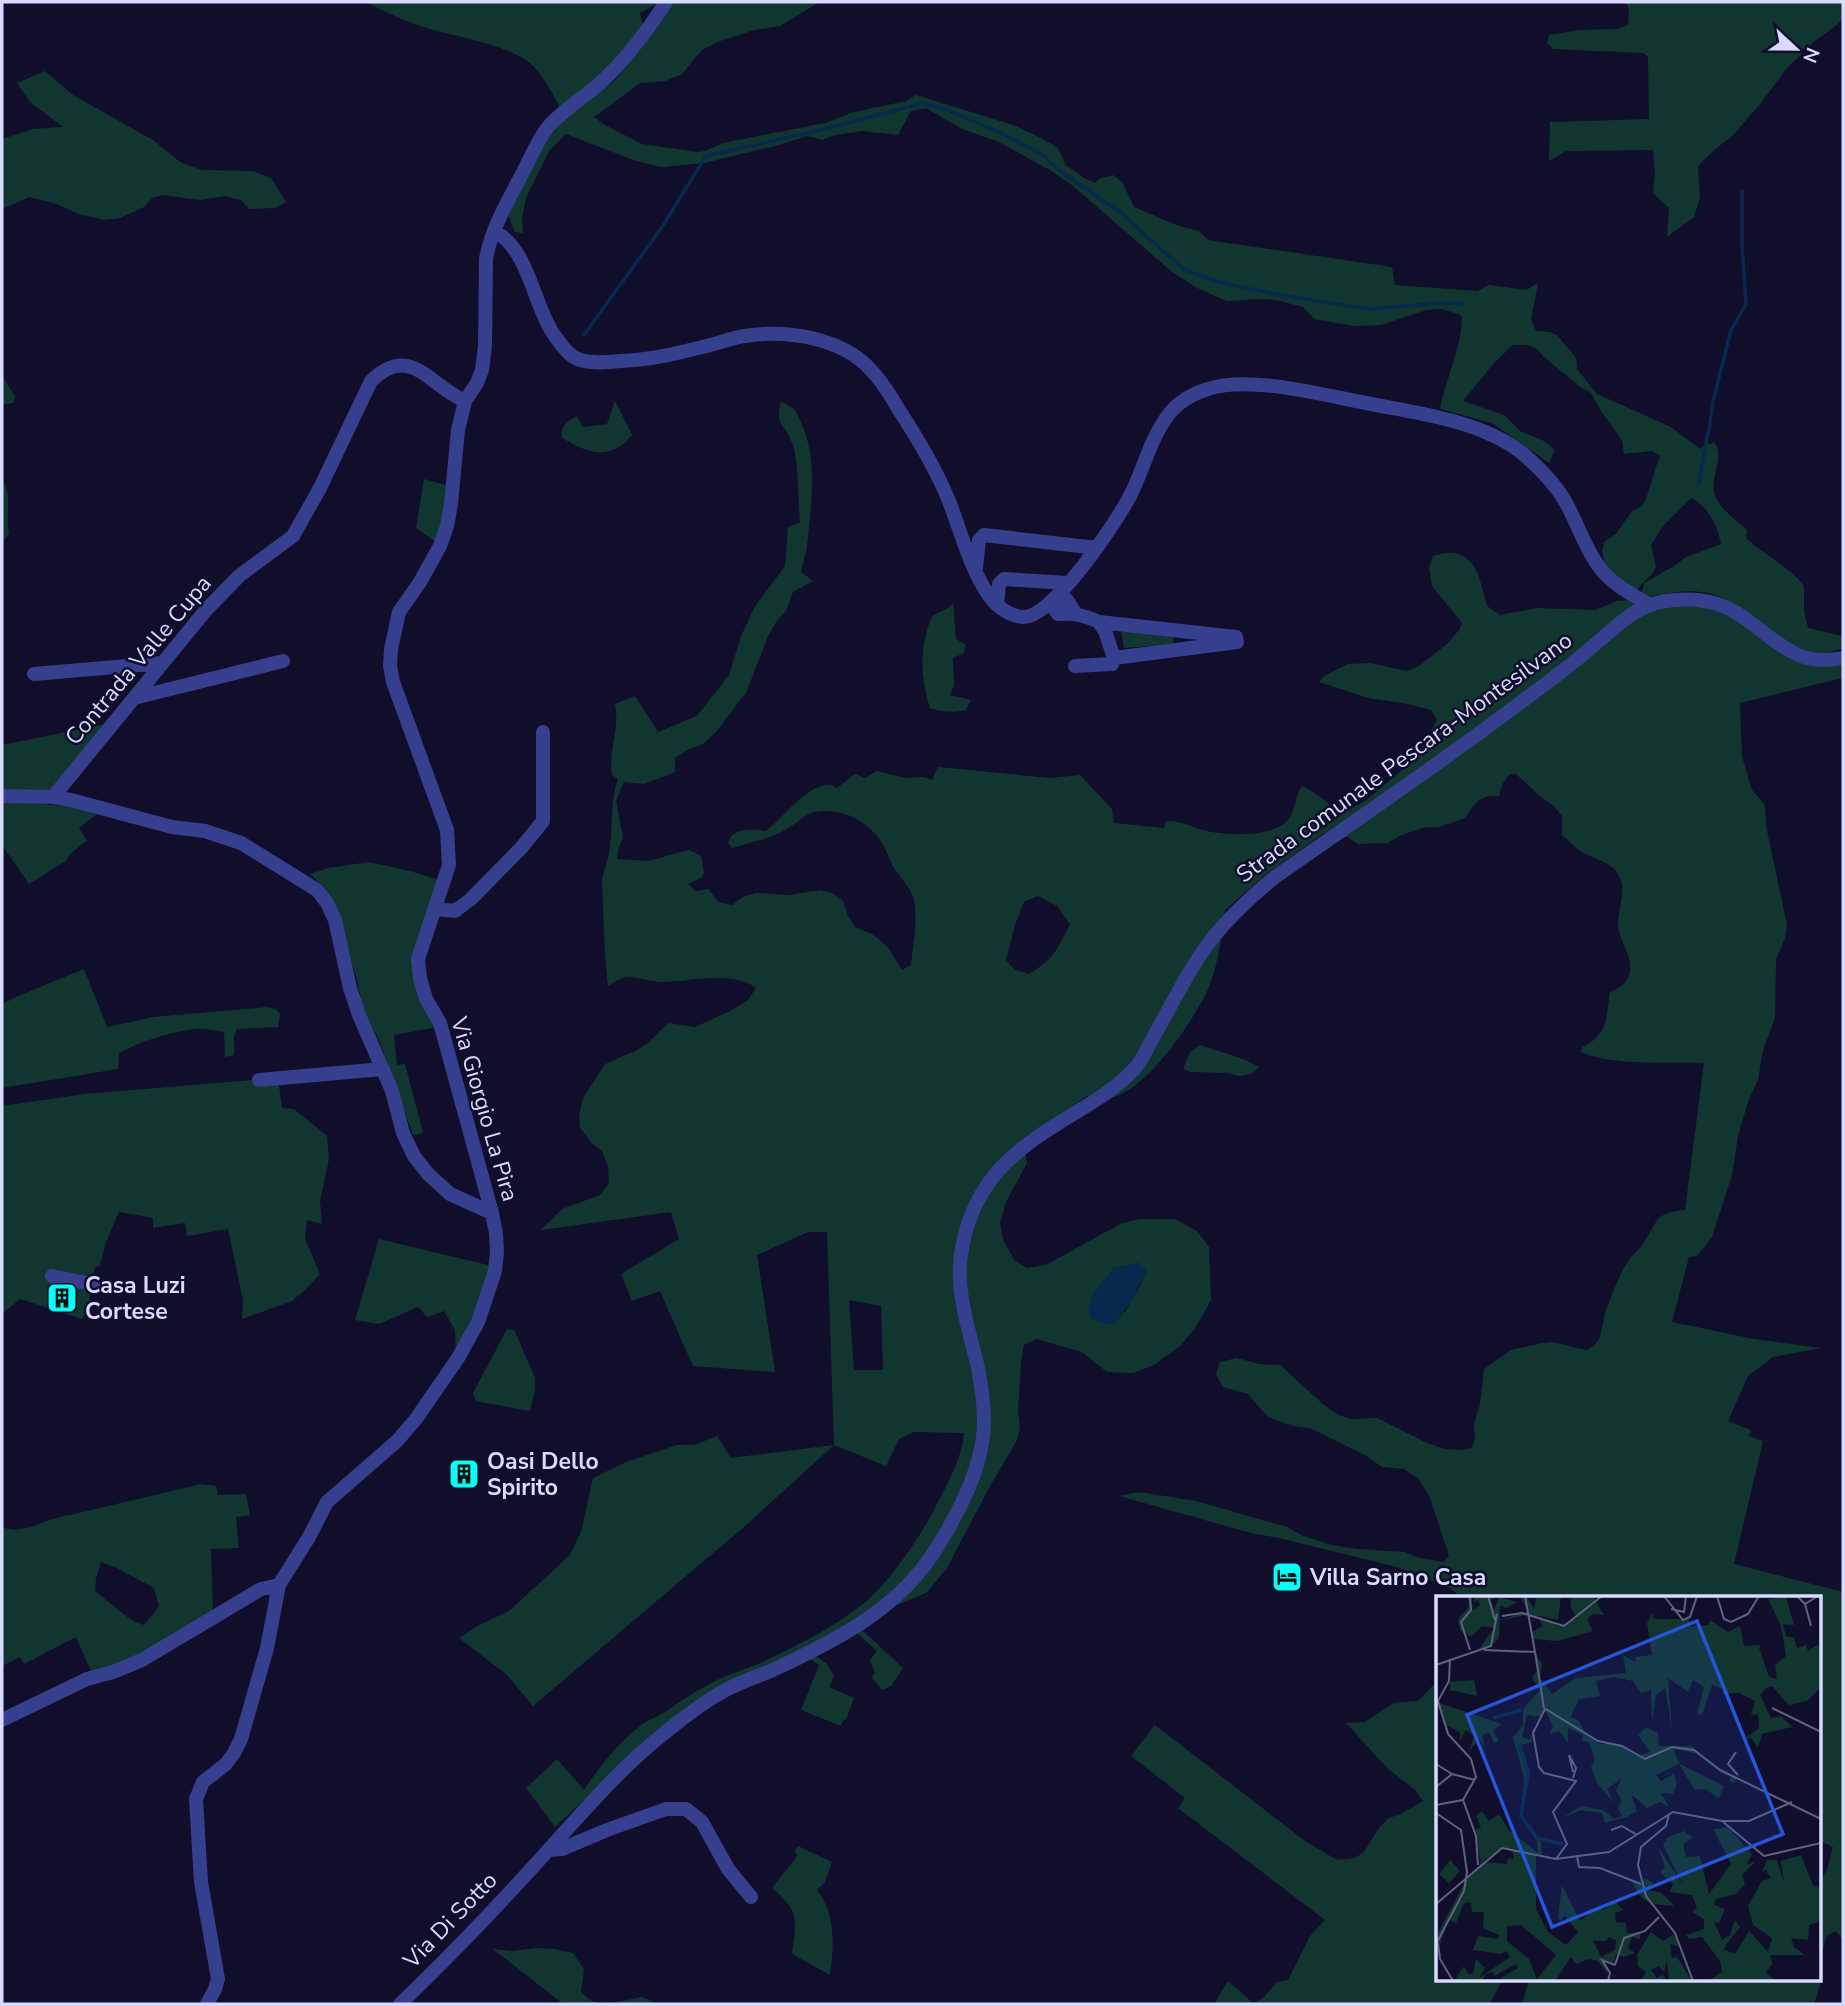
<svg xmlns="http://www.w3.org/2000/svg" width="1845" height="2006" font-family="'Nunito Sans',sans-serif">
  <rect width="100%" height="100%" fill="#100e2b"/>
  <path fill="#113630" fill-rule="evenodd" d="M366,2H661L640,13L644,29L626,54L561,109C553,95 546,80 535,68C516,46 458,37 430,29C407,22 387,13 366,2Z
    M671,2H820L780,26L754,30L717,42L702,50L682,74L665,81L640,83L597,115L593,116L603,124L642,144L697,152L705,151L723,143L825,123L851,113L906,101L916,95L1016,126L1043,139L1058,148L1066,165L1084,178L1095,183L1101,178L1113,175L1122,182L1134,207L1179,226L1199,231L1208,240L1392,267L1395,285L1477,291L1489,285L1526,290L1538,283L1531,320L1536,331L1550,332L1557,335L1576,358L1577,369L1597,394L1671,427L1700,449L1706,444L1715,443C1724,458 1711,474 1714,492C1717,507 1736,520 1747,530L1746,538C1765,556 1788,565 1804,586V611L1808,628L1843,636V648C1836,650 1829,653 1822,653C1780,651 1753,606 1712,594C1692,588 1667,593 1647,597L1641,595L1644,583L1674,566L1686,557L1721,544C1718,527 1708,505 1691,498L1664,525L1651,545L1656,566L1653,573L1634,592L1625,585L1605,564L1602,551L1604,542L1616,534L1632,511L1639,508L1645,502L1660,455L1651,451L1624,454L1622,440L1601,411L1591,393L1580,387L1543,356L1537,349L1527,345H1513L1494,363L1463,401L1504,415L1520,431L1544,441L1555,450L1549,463L1492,423L1440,409C1446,378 1461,350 1462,317L1459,314L1441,309L1426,310L1381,325L1353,326L1314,319L1303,307L1276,300L1256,299L1227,301L1197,288L1171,271L1073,186L1050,170L997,141L962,129L926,108L911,111L898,135L862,131L835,135L822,140L807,136L779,145L704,163L662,167L636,161L566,134L549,151L526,198L522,218L523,233L515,232L508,215L544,142L568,115L614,81L643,47Z
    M1626,2H1843V17L1838,24L1815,41L1786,69L1761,103L1733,135L1712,152L1698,166L1700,198L1694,217L1667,237L1669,208L1653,193L1655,173L1653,150L1566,151L1549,161L1550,121L1556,122L1649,119L1648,57L1643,53L1553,49L1547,43L1549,35L1579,30L1618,29L1628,25L1629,11Z
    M45,71L73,95L153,140L180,162L202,170L252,171L271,178L286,202L275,208L249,209L241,200L225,196L200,200L162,195L152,198L144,207L120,218L105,220L79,214L54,203L29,197L2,209V139L33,129L63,127L30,102L17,83Z
    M2,375L15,397L13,403L2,404Z
    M615,401L632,435C610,461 589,454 562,438C560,426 567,421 577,416L583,427L607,424Z
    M781,402C785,404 792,407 795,410C797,413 798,417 800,420C819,460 811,504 807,546C806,555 802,563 801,572L813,581L793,592L786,611L776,622L768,636L746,693L741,699L716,732L703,744L687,750L675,758V772L644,784L624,782L616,800L623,838L618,849L617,859L648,861L689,850L701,856L704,873L701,878L688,884L696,891L709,889L718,902L732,905L743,897L756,893L789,895L820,890L832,893L843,901L848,916L855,927L872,934L887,946L902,970L911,965C913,945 918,920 914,900C911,888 901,879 894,868C889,859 886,849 880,840C867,821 843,809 820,811C809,811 800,820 792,826C771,839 755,841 732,848L728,843C734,826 751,830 766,831C782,819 816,773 837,788L855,774L865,778L877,771L905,778L923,777L932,780L938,767L1050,778L1080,775L1112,809L1114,823L1164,828L1166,821C1180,820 1190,826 1203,830C1224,836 1271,838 1287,821C1296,810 1295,797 1302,786C1318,793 1328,804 1341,814L1365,801L1408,765L1419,753L1437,720L1431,710L1408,704L1368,698L1319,682L1324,676L1348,664L1370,663L1407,671L1419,666L1447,644L1460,629L1462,623L1432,586L1429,568L1433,556C1474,543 1479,575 1487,606L1500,615L1537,608L1595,610L1617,601L1634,600L1713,607L1732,616L1778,650L1843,662V678L1740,703L1742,757L1752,790L1765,805L1766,826L1787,925L1785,938L1776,960L1775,1018L1763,1050L1758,1080L1749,1099L1738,1136L1732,1175L1712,1237L1697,1256L1689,1257L1672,1322L1754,1339L1821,1348L1773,1357L1748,1376L1728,1421L1751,1430L1749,1436L1763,1441L1734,1564L1843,1592V1940L1836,1931L1828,1935L1825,1941L1819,1969L1821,1982L1814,2004H1522L1529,1980H1819V1888L1820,1880L1827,1870L1833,1847L1821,1841L1819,1833V1598H1462L1450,1588L1397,1567L1279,1538L1251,1533L1119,1496L1139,1492L1196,1501L1287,1527L1303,1536L1332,1545L1356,1549L1405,1552L1416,1557L1443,1562L1449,1556L1430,1498L1419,1479L1404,1469L1382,1467L1365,1455L1310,1428L1293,1426L1268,1417L1248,1394L1223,1387L1216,1374L1220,1362L1237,1358L1259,1364L1280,1365L1324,1405L1339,1415L1352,1419L1377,1418L1427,1443L1444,1449L1460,1450L1472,1448L1475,1438L1474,1424L1480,1404L1484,1369L1511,1350L1543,1343L1552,1342L1587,1350C1603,1341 1600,1334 1604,1318C1607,1305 1622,1267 1631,1257C1635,1252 1641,1248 1645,1241C1658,1219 1657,1212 1685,1210L1704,1063C1670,1062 1612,1066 1581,1052L1582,1047C1609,1035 1606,1016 1610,992C1618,989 1627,983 1629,975C1635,956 1618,942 1618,923C1618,905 1629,889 1616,871C1607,860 1590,858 1579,850C1573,846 1568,840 1562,835V816L1553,805L1541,797L1516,774H1510L1503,783L1499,796C1480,794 1474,804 1465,818L1439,827L1422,828L1402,835L1387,843L1358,844L1347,837L1333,833H1324L1265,875L1225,910C1222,935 1219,959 1210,984C1197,1017 1149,1087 1114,1097C1106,1099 1095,1096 1087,1096L1023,1141L1027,1163L1006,1202L1000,1223L1003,1239L1014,1260L1027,1268L1046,1265L1122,1223L1141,1219H1175L1197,1231L1209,1247L1211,1300L1196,1327L1180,1346L1154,1365L1133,1373L1107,1372L1082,1352L1036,1339L1024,1345L1021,1363L1018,1411L1020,1428L1016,1442L990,1486L947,1568L926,1593L890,1608L870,1612L645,1743L555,1827L526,1788L557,1759L584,1790C598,1768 619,1743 640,1726C648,1720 659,1716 668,1710C684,1699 699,1689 717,1680C733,1672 751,1668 767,1660C800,1644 834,1627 863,1604C888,1584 918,1540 933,1512C945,1488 962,1460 964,1433L914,1432L899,1439L886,1466L834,1445L745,1526L533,1706L507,1675L459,1638L479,1625L509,1611L570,1555L581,1532L593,1478L626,1462L677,1445H694L717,1436L731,1458L834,1445L827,1232H808L757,1255L775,1372L693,1366L660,1291L632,1301L621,1274L679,1239L671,1212L541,1230L562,1209L600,1195L609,1184L608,1166L602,1151L592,1143L580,1128L579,1116L583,1098L605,1064L635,1051L647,1044L668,1023L695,1027L732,1010L748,1000L756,988C733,970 689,982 661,982C650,981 638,977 628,977C621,978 614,982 608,986L605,955L602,880C604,868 609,859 610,847C613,824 610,801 618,779L612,775C608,750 620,729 615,704L635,696L658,732L697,716L729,675L741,636L755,606L785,566L788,527L800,522C798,501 799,460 792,443C785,423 774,425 781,402ZM1038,896L1057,906L1070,924C1057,950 1054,959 1029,974L1015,970L1006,960L1015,925L1024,902ZM1139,1263L1146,1271L1140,1286L1125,1312L1092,1297L1114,1268ZM849,1300L881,1306L883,1370H854Z
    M2,479C13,496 5,515 9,534L2,543Z
    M424,479L449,486L437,543L416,528Z
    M953,603L956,639L966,645L964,653L953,658L954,685L950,695L971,700L966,710C953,713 942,712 930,708C920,674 919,650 932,616L950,607Z
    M1121,631L1173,637V644L1124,648Z
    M106,724L55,787L44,792L2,791V745Z
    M2,800L102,810L79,828L87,841C79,846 70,853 66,861L29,884L2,845Z
    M369,862L410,871L442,881L416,959L438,1027L394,1035L397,1065L405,1064L423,1133L413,1135L379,1040L364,1012L356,976L324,887L310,874L329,868Z
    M84,969L107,1027L154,1017L267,1007L276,1009L280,1014L278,1027L237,1029L234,1036V1055L225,1057L224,1032C215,1031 204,1028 196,1029C170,1032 141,1041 119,1053L118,1069L2,1088V1004L16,997Z
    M1200,1045L1243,1059L1259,1067L1251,1074L1239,1076L1228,1073L1191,1072L1183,1069L1190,1052Z
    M278,1078L282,1108L294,1109L327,1136L329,1159L320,1201L322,1224L307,1220L305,1239L320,1274L306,1289L292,1301L242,1319L243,1300L228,1229L187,1236L185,1223L153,1228V1218L119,1212L106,1242L100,1266L95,1267L88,1310L82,1319L20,1299L2,1314V1106L85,1094Z
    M379,1239L492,1266L480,1309L456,1353L455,1330L444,1311L427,1317L418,1307L379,1324L355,1320Z
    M507,1329L514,1330L515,1332L535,1378V1390L530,1411L476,1401L473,1393Z
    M201,1484L216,1486L218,1495L246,1494L250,1515L236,1517L239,1548L211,1549L213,1615L148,1652L92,1673L76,1637L24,1664L20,1657L2,1666V1527C18,1534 33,1526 49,1520ZM101,1562L117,1568L154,1588L159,1606L144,1625L131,1620L95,1591L96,1578Z
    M862,1630L903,1668L891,1686L882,1690L872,1678L875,1673L870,1660L877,1651L857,1633Z
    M816,1656L827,1664L834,1676L829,1687L854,1698L846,1720L844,1719L841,1726L801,1710L819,1665L810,1659Z
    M1437,1681V1980H1502L1490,2004H1214L1228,1981L1253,2003L1263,1998L1277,1982L1288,1980L1310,1936L1325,1920L1178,1808L1185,1798L1131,1756L1155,1725L1305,1841L1337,1860L1355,1858L1364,1852L1379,1828L1389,1818L1401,1814L1423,1801L1415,1790L1387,1768L1346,1723L1365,1722L1393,1703L1418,1701Z
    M798,1846L832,1862L825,1882L817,1890C836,1913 834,1948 830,1975L792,1954C796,1920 800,1911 772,1888L798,1855L794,1852Z
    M536,1948L554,1949L573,1953L584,1969L581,1992L590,2000L600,2004H563L493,1949L513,1951Z
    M642,1997L658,2004H608Z"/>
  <path fill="#06294d" d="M1139,1263L1146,1271L1132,1300L1115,1324H1105L1090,1318C1087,1297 1102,1283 1114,1268Z"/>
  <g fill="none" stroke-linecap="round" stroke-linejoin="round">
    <path stroke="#06294d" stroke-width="3.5" d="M584,335L662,227L706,156L825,129L923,103L947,110L997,131L1041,154L1060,171L1120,212L1183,269L1222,283L1280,295L1369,309L1441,303L1463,304
      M1709,429L1713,401L1731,330L1746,304L1742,245V191
      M1699,483L1708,432"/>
    <path stroke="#363e8e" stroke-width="14" d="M494,231C530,249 533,308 557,339C564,348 569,356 580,360C593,364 607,362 620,361C652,360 683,352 714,344C725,341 735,337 745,336C787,329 843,338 872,371C882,382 891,396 899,410C918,439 936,469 949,501C961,532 970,569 990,597C997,607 1010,616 1023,617C1053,618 1118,520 1131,494C1144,468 1151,437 1169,414C1179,401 1192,394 1208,389C1249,375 1323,395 1366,403C1405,411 1446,416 1483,431C1500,438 1517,447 1530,460C1543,472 1557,486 1566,503C1579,526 1586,552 1604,573C1617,587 1633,595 1650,605
      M976,568L979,540L984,535L1097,548
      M997,605L999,584L1004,579L1067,583
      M1075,613L1067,600L1050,602L1058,614C1074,613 1084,615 1099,622L1236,637L1237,642L1114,658L1105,631L1099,622
      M1075,666L1112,664L1114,658
      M34,674L162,663
      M134,698L283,661
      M2,796L53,797L71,800L172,827L205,831L241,843L317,890L327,903L335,920L350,988L359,1015L392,1091L403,1133L414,1156L428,1174L450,1194L492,1213
      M53,797L206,610L239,576L293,536L320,488L371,381C411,343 428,385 465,401
      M436,909L455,911L471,899L522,847L543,821V732
      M259,1080L383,1069
      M52,1276L96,1285
      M2,1720L87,1679L113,1672L142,1660L261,1589L279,1585
      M548,1850L562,1849L607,1830L666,1809H686L702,1822L728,1869L751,1897
      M207,2004L215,1989L218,1979L201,1882L196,1799L203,1782L226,1764L234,1753L241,1739L267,1648L279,1585L309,1537L327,1502L397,1441L416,1419L458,1358L478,1322L495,1271L497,1252L496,1233L492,1213L440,1023L426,999L420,978L418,959L449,865L447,830L393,682L390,666L391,649L399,612L420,582L440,546L447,526L451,504L458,430L465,401L477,383L482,370L485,346L486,259C491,229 508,201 522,174C530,159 537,141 548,127C562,111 581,99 598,85C625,61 646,33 666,2
      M400,2004C446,1960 490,1914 533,1867C576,1820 617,1770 667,1731C683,1718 700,1705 717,1695C734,1684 754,1678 773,1670C835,1641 899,1609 936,1549C957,1516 978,1476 983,1437C986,1416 982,1389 978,1368C969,1329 954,1288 962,1248C975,1177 1017,1148 1075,1113C1098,1099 1118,1087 1136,1067C1144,1057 1149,1045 1155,1034C1170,1008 1184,979 1201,954C1221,924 1247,900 1275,877C1356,820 1438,765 1517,705C1543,686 1569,667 1593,646C1608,634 1622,619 1639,610C1650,604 1662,601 1674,600C1697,598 1721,602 1740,615C1776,639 1795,668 1843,658"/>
  </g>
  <defs>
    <g id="building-square" transform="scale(1.575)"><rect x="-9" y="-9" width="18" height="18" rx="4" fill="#05fff6" stroke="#100e2b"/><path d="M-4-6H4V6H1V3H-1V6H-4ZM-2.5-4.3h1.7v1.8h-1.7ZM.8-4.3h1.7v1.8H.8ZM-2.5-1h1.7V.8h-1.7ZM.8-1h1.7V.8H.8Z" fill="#111"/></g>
    <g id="hotel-square" transform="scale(1.575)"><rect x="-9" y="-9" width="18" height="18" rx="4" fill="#05fff6" stroke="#100e2b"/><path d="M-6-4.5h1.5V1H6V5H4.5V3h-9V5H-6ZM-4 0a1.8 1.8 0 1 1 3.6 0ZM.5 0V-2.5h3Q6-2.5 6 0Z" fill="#111"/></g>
  </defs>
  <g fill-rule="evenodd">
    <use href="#building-square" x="62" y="1298"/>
    <use href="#building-square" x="464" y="1474"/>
    <use href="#hotel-square" x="1287" y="1577"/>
  </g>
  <g text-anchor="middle" stroke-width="5" stroke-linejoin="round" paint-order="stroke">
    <g font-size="23" fill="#d9daff" stroke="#100e2b">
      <text transform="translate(138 660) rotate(-50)" y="8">Contrada Valle Cupa</text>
      <text transform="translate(1404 757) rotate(-36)" y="8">Strada comunale Pescara-Montesilvano</text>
      <text transform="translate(485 1109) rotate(74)" y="8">Via Giorgio La Pira</text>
      <text transform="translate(450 1920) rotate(-46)" y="8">Via Di Sotto</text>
    </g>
    <g font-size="23" font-weight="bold" fill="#d9daff" stroke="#100e2b" text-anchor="start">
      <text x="85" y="1293">Casa Luzi<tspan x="85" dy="26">Cortese</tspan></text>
      <text x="487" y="1469">Oasi Dello<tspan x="487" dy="26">Spirito</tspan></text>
      <text x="1310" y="1585">Villa Sarno Casa</text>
    </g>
  </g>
  <g transform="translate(1436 1596)">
    <rect width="385" height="385" fill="#100e2b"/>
    <path d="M31,0H35L37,14L44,9L42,4L37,6L40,0H59L55,4L58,14L63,1L81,6L70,12L64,9L63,42L55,50L43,53L58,32L46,30L35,41L24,34L22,23L33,11ZM84,0H90L98,12L101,0H125L122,24L100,19L123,30L141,22L134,10L136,0H157L168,19L157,18L151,23L157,35L121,45L97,43L96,36L106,30L103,22L90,19L62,25L92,15ZM350,1L358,29L347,28L350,40L358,42L361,52L370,49L372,55L383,48L385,92L371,105L353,109L336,90L329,93L324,99L335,122L345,120L356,131L326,138L322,151L315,142L308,143L323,132L322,118L315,119L319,105L303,97L287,98V93L276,89L266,119L261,118L268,91L257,84L252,96L232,82L236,133L229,92L220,99L216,127L215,94L205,97L197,85L177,81L160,85L164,100L143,103L137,115L135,121L143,125L151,140L164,148L186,149L200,160L214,156L202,139L210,131L222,137L223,150H256L278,171L301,182L298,187L293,185L295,181L285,177L260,157L237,153L244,168L288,190L283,202L269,193L259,194L243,168L220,179L225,185L238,178L241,188L237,198L225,197L233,211L224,206L211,212L195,198L201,215L190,221L169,227L166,217L145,214L126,222L145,210L167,214L178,223L186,220L182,212L186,205L180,194L186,182L171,193L179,208L161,187L155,171L159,164L153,146L146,145L147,139L132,132V147L123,135L113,139L117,130L109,114L105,121L91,119L86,141L94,144L98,131L96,146L85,149L94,176L86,219L105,247L106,260L119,261L100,259V313L112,336L130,349L142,336L128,319L125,325L122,322L126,289L144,325L161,311L167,314L180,306L187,314L179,317L180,326L190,327L191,337L204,336V343L196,341L192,352L199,357L188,361L180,358L177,367L166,363L173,379L162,365L153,363L140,368L135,361L119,385H60L82,372L80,368L58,380L57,376L50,378L46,385H18L28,370L32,378H37L40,363L49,372L43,382L74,361L71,355L64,358L37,354L42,340L61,343L63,339L47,332L48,316H36L35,306L28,307L20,327L13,324L4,348L0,341L29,286L45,267L39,234L45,231L40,220L46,215L53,225L63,218L72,233L102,257L101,243L85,221L88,181L77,141L87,129V113L104,94L96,82L102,73L98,56L106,68L104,82L116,98L140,82L190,77L187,59L199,66L200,61L216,59L211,27L216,17L218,23H253L254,31L273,29L274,24L292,36L304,30L308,50L325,49L323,52L333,81L341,83L339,69L350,60L345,30L332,3ZM66,252L84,254H76L78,263L72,262L71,268L46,266ZM85,329L120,359L101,383L93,363L71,345V330ZM172,341L180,344L179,354L165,361L157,345H171ZM38,84L41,100L14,94V86ZM0,106L66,128L57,134L63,145L58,147L53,136L46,139L49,151L43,143L33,155L38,140L30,134L24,145V137L11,129L16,146ZM292,231L316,258L310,269L320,265L306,279L309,288L300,298L280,303L278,309L289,313L283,327L278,326L286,344L294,339L299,324L304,331L289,350L287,358L289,354L299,358L313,335L332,356L336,342L317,329L312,310L326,285L335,282L330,274L326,276L331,264H341L348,287L345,265L365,259L377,289L385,293V325L373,329L372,344L355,342L358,351L369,359H334L336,368L330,377L340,385H272L286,376L284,365L266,341L253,343L250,339L268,333V323L256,316L261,312L256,299L234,296L237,288L224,276L229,271L222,251L247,289L227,249L232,241L248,235L257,242L247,248L250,261L264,260L273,298L295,268L277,233ZM14,264L24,275L13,287L3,278ZM209,282L217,287L212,294L226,297L238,310L215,308L205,301L195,285L204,288ZM215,336L227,345L238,338L244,351L234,348L236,362L241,361L256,385H233L231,364L228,376L223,370L215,374L221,382L227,378L230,385H205L210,376L202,370L201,359Z" fill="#113630" fill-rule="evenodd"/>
    <path fill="none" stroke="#06294d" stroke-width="3.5" d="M57,122L86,114M83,148L92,177L85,220L101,242L127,248"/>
    <path fill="none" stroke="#606080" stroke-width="2" d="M34,0L35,14L25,26L34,54M52,0L59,24M89,0L99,56M228,0L247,24L254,21L261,0M281,0L288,23L295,26L312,18L323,0M361,0L369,8L382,0M369,8L375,30M235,13L248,16L250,0M66,20L86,17L128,30L166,0M48,54L99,56L108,112L162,145L186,150L209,163L236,151L258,154L284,174L385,223M14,63L13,85L2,105L12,138L35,163L40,181L27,204M0,69L55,50L61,18M336,112L385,136M109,113L97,137L103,171L108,177L140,185L117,216L131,248L120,263M300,156L292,168L302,179M0,168L16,178L0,191M137,176L133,159L140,172L137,182M16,178L39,184M0,209L27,204L40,240L42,269M0,217L25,234L31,276L28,295L0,348M233,218L230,230L205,251L202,269L210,300L239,337L257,385M286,225L328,260L385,247M175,234L186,230L201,239M141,259L143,271L164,272L205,288M0,308L66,252L120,263L173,256L237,216L286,225H313L356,206M2,347L4,363L17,385M179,369L188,342L209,335L223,321M172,385L174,377L166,364L179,369"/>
    <path fill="#2655da" fill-opacity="0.15" stroke="#2655da" stroke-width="3.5" d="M261,25L347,238L116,331L31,119Z"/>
    <rect width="385" height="385" fill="none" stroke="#d9daff" stroke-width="3.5"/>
  </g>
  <rect width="1845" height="2006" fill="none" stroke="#d9daff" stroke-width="7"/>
  <g transform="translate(1796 49) rotate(112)" stroke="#100e2b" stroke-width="5" paint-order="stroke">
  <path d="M0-5L12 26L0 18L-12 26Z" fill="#d9daff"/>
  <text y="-10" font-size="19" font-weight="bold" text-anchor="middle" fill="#d9daff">N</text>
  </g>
</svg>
